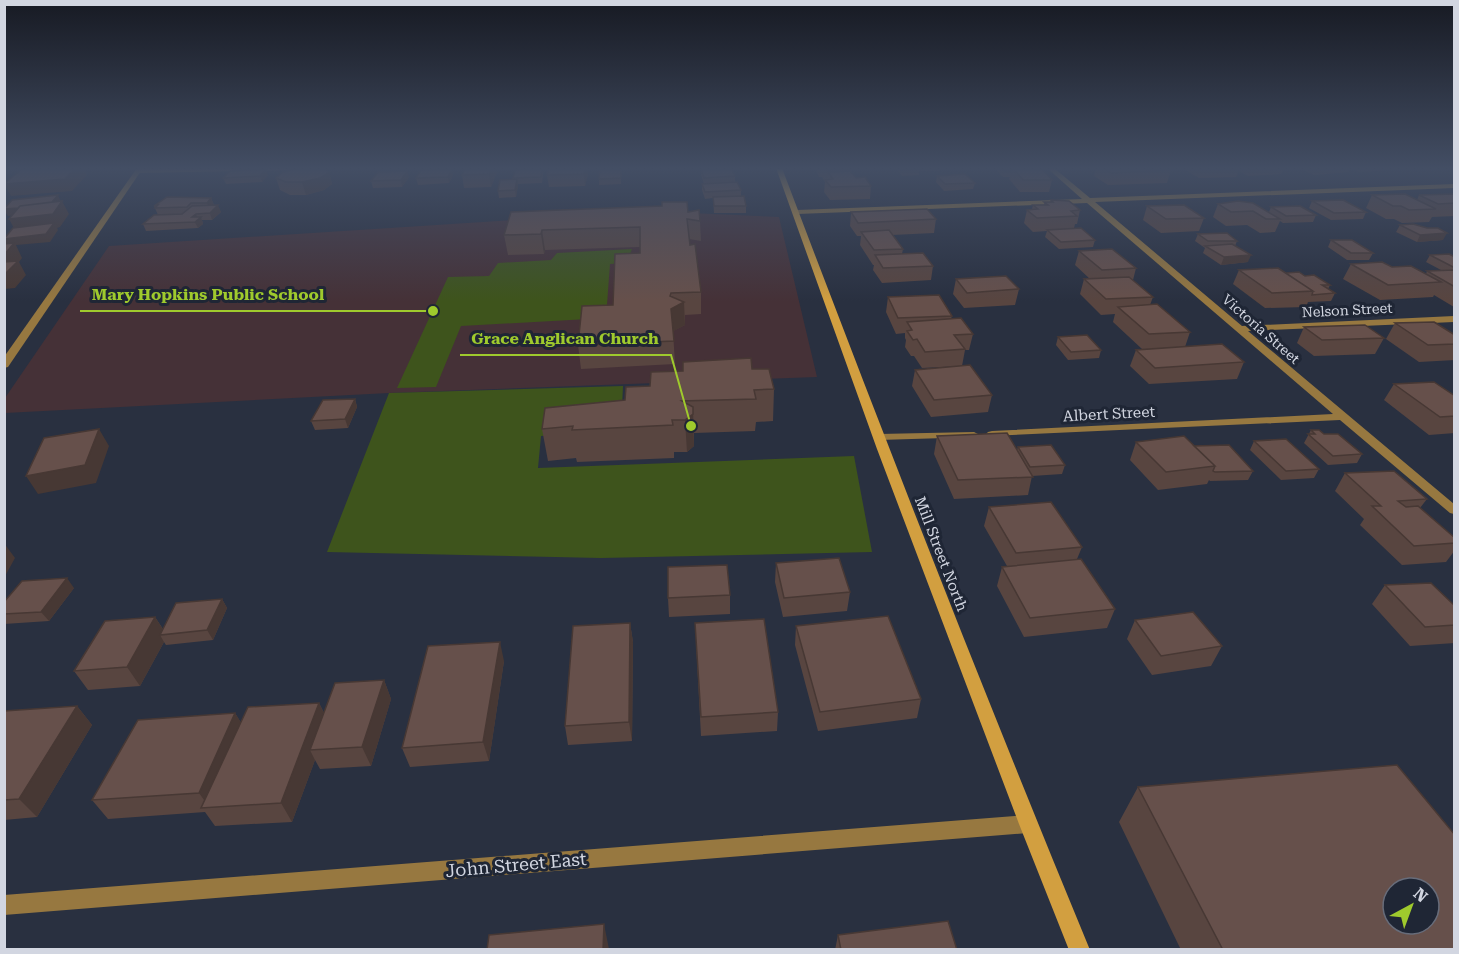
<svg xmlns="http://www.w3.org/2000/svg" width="1459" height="954" font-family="'Roboto Serif',serif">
  <rect width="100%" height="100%" fill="#293040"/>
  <path fill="#453137" d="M690,213L779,217L817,377L389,393L5,413V398L109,246L529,219Z"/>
  <path fill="#3e541c" d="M632,249L627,263L610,264L606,318L461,326L436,387L397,388L448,277L489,276L498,263L551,260L557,253Z
    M623,386L621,428L541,436L538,468L854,456L872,552L601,558L327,552L389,393Z"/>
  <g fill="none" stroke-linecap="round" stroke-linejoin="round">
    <path fill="#977840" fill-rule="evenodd" d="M199,168H292L289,170L138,173L135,171L138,169Z
      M1047,168H1054L1090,198L1454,184V188L1095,202L1242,326L1454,316V322L1248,331L1454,504V514L1450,513L1340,420L988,436L986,434L988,432L992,431L1333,414L1087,203L797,214L793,212L797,210L1082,199Z
      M974,432L980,435L978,437L879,440L873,437L879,434Z
      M1028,815L1035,818L1037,824L1035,830L1028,833L4,915V895Z"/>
    <path fill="#977840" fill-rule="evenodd" d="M137,168H143L8,367L4,368V357Z"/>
    <path fill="#d29f40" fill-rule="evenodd" d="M776,168H782C881,430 983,691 1090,950H1069L1019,824L877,449Z"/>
  </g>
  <path fill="#584540" d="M542,168L543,175L542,183L518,184L516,197L499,198L498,191L514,180L513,178Z
    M621,168V184L599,185V179Z
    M701,168L735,176V182L741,190V196L746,206V213H714L713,198L705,199L702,190V184H704L701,175Z
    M815,168H851V172L856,178L871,186L870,199L830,200L824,192L825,182L822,177H819Z
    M896,168H940L939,171H919V175L902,176Z
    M997,168H1041L1052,180L1049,192H1020L1009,179L1010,177H1003L997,171Z
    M1095,168H1167L1171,170L1167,183L1108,185L1094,176L1096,169Z
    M1182,168H1284L1281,174L1248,176L1239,171L1236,177L1199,178Z
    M1299,168H1392L1391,170L1359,172L1350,168L1349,172L1314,175Z
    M329,172L332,184L324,190L306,195H290L280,190L276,178Z
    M497,172L491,187L464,188L462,175Z
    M588,174L585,186L549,187L547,175Z
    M268,175L262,182L226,184L223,178Z
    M453,175L449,183L418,185L416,178Z
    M937,176L975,183L973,189L944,191L936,182Z
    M409,177L402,187L373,188L371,181Z
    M1455,194V216L1432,217L1429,222L1402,223L1394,219H1386L1366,208L1372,195L1417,200L1419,195Z
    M211,198L214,205L221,212L212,220H202L203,224L198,228L146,231L143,224L183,214L158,215L154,206Z
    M1051,200L1080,210L1077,224H1075L1074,228L1095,240L1093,247L1059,249L1045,237L1047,231L1033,232L1024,223L1027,210L1032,209L1033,205H1044V202H1050Z
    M1312,201L1366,212L1363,219L1331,220L1309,208Z
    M1218,204L1269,212L1271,207L1316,215L1313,222L1283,223L1280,221L1275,232L1260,233L1247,225L1226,226L1213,217Z
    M1147,206L1204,218L1199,231L1161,233L1143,220Z
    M688,212L700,221L701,241L689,239L701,292V314L685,315V325L673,331L675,364L581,369L578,345L613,305L640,253V247L545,250L544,254L508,255L504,235Z
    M851,212L936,219L934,233L892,235L903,249L902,254L933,266L931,280L882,283L873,270L874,265H873L860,245L861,236H857L850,226Z
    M1400,225L1443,240L1417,242L1396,232Z
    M1198,234L1237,241L1235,246L1248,262L1221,265L1203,253L1205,248L1195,241Z
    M1331,240L1373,253L1369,260H1347L1328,247Z
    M1079,251L1136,268L1133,280L1153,297L1150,305L1190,332L1185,347L1244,362L1237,379L1149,384L1130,366L1136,350L1142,349L1113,322L1115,314L1101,315L1080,294L1084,279H1090L1075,265Z
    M1430,255L1455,257L1454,307L1434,295L1433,297L1380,300L1343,279L1351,264L1392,267L1426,274L1427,271L1441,270L1426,262Z
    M1239,270L1286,273L1305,276L1330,285L1328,289L1335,293L1331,301L1308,302L1306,307L1265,308L1233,284Z
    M956,279L1019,289L1015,305L964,308L953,294Z
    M888,297L952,316L951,319L973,334L969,350H965L962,366L922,368L914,356H911L905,347L906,340L905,338V333L896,334L886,312Z
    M1395,323L1455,335V360L1419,362L1386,339Z
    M1304,327L1384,338L1375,354L1314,356L1297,343Z
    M1058,337L1101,350L1099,358L1068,360L1056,345Z
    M752,369L774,389L773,421L756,422L755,431L694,433V446L687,452H674V458L577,462L576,458L548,461L542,429L625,400L650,386Z
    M915,370L992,395L988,412L931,417L912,386Z
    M1394,384L1455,396V433L1429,435L1384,400Z
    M355,399L357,407L348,428L315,430L311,421Z
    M1311,430L1324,434L1362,454L1357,463L1328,465L1304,443Z
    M937,436L1017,450L1018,447L1065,465L1062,474L1032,476L1028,495L954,499L934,454Z
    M1254,441L1319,469L1314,478L1281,480L1250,450Z
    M1136,442L1194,446L1253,471L1248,480L1210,481L1209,480L1207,484L1158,490L1130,460Z
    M1345,473L1427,499L1420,508L1455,538V550L1446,562L1402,565L1360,525L1364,519L1335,491Z
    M989,507L1082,547L1077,559L1115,609L1107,628L1024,637L997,586L1002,567L1007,566L984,526Z
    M776,563L850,592L847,611L783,617L775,582Z
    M1385,585L1455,606V643L1410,646L1372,604Z
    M74,588L49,621L4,624V602Z
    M730,595V614L669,617L668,598Z
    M222,599L227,608L213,640L166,645L164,642L140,686L88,690L74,671L155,617L163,629Z
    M1135,620L1222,646L1211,666L1152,675L1127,639Z
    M630,623L633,642L632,741L568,745L565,726Z
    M796,626L921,699L917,718L818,731L795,645Z
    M696,642L778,712L777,731L701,736Z
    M504,661L489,761L410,767L402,748Z
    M384,680L391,699L371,766L320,769L315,760L292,822L215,826L205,812L108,819L92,800L235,713L241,723L319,703L324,713Z
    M77,706L92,725L37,817L4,820V711Z
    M1138,787L1455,950H1181L1119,822Z
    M838,935L957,950H835Z"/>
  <path fill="#473834" d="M76,168H84L87,175L72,191L11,196L4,184Z
    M492,168H496L497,172L491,187L489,174Z
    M585,168H587L588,174L585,186L584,174Z
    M266,169L268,175L262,182L260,176Z
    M452,169L453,175L449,183L448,177Z
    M407,171L409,177L402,187L401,180Z
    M329,172L332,184L324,190L306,195L302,182Z
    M517,179L518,186L516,197L515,190Z
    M58,195L61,202L54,211L8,216L4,210V209Z
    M211,198L214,205L209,209L207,203Z
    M62,201L69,214L60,227L57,228L58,230L50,242L16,245L22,258L19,262L26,275L15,288L4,289V254L7,246L4,239L16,232L9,219Z
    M218,205L221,212L212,220L210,213Z
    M196,214L198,219L201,217L203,224L198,228L192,217Z
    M542,230L545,250L544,254L541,234Z
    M1447,233L1443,240L1417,242L1420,235Z
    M1251,255L1248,262L1221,265L1224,257Z
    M684,302L685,325L672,332L671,309Z
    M355,399L357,407L348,428L345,419Z
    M693,407L694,446L687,452L685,420Z
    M99,429L109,446L96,483L38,494L26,476Z
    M4,543L15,558L4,578Z
    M67,578L74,588L49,621L41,612Z
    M222,599L227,608L213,640L207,630Z
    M155,617L166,634L160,635L164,642L140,686L127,667Z
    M630,623L633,642L632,741L629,722Z
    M500,642L504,661L489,761L483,742Z
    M384,680L391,699L371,766L362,747Z
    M319,703L329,723L310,750L315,760L292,822L281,803Z
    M77,706L92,725L37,817L19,799Z
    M235,713L247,732L209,807L199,793Z
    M604,924L609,949V950H603Z"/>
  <path fill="#66504b" stroke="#473834" stroke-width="1.5" fill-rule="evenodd" d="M23,168H76L65,179L4,184Z
    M299,168H324L329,172L320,178L302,182H286L276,178L283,172Z
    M465,168H492L489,174L462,175Z
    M542,168L541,177L513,178L515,170Z
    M549,168H585L584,174L547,175Z
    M600,168H621V178L599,179Z
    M701,168H731L735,176L704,178Z
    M825,168H846L847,169L826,170Z
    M901,168H918L920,169L902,170Z
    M1001,168H1012L1011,171H1004Z
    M1013,168H1041L1052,180H1023Z
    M1104,168H1167L1171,170L1111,173Z
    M1248,168H1284L1250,169Z
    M266,169L260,176L223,178L230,171Z
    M452,169L448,177L416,178L421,170Z
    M407,171L401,180L371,181L378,172Z
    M850,171L856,178L865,177L871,186L831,187L825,180L833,179L828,172Z
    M965,174L975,183L945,184L937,176Z
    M517,179L515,190L498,191L500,180Z
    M737,182L741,190L705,192L702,184Z
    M1405,194L1436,209L1409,210L1401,206H1393L1372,195Z
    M1455,194V203L1438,204L1419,195Z
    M58,195L52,202L20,206L18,208L4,209L12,200Z
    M744,196L746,206H714L713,197Z
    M167,197L211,198L207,203H191L187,207L155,208L158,205L154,206Z
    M1051,200L1069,201L1080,210L1071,211L1077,216L1037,218L1027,210L1038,209L1033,205H1048L1044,202H1053Z
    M1343,200L1366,212L1334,213L1312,201Z
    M62,201L53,214L9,219L20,206Z
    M1238,201L1253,203L1280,219H1266L1253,211L1231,212L1218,204Z
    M662,202H687L688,212L699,210L700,221L687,219L690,245L695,244L701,292L671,293L670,296L684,302L671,309L674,341L578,345L582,306L613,305L615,254L640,253V227L542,230L541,234L504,235L511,212L662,206Z
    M218,205L210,213L196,214L192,217H201L195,222L143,224L154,215L182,214L192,206Z
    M1184,205L1204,218L1166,219L1147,206Z
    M1300,206L1316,215L1286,216L1271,207Z
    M927,209L936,219L858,223L851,212Z
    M54,223L46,234L4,239L13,228Z
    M1413,224L1427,228H1438L1447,233L1420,235L1400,225Z
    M1081,228L1095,240L1061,242L1047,230Z
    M889,230L903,249L874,250L861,232Z
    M1227,233L1237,241H1208L1198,234Z
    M1331,240H1352L1373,253H1351Z
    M14,243L5,254H4V244Z
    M1232,244L1251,255L1224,257L1205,246Z
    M1112,249L1136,268L1102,270L1079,251Z
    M923,253L933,266L883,268L875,255Z
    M1449,254L1455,257V268L1430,255Z
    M18,261L6,273H4V262Z
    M1382,262L1392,267L1411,266L1441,282L1388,285L1351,264Z
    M1278,268L1313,291L1272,293L1239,270Z
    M1455,270V287L1427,271Z
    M1299,272L1305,276L1314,275L1330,285H1322L1335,293L1312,295L1313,291L1286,273Z
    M1006,276L1019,289L967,293L956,279Z
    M1129,277L1153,297L1106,299L1084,279Z
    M939,295L952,316L898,318L888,297Z
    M1157,304L1190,332L1149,334L1118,307Z
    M961,318L973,334L954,335L965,349L925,352L917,339L913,340L907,331L912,330L907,322Z
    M1434,322L1455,335V344L1428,345L1395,323Z
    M1365,325L1384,338L1322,340L1304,327Z
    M1087,335L1101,350L1071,352L1058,337Z
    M1222,344L1244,362L1155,368L1136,350Z
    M751,358L752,369H769L774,389L754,390L756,399L682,401L693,407V414L685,420H672L673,425L572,430L573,426L542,429L545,408L625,400L626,387L650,386L651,372L683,371V362Z
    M970,365L992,395L934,400L915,370Z
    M1434,382L1455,396V416L1440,417L1394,384Z
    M355,399L345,419L311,421L323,400Z
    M99,429L85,465L26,476L44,438Z
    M1311,430H1319L1324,434H1338L1362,454L1333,456L1308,434H1315Z
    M1007,433L1033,477L958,480L937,436Z
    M1184,436L1215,466L1166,472L1136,442Z
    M1286,439L1319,469L1286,471L1254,441Z
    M1051,445L1065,465L1030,467L1018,447Z
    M1229,445L1253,471L1215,472L1213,471L1215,466L1194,446Z
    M1394,471L1427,499L1398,501L1406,507L1418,506L1455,538V543L1414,546L1372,506H1381L1345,473Z
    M1051,502L1082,547L1016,553L989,507Z
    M839,558L850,592L784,598L776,563Z
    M1081,559L1115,609L1030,618L1002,567Z
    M727,565L730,595L668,598V567Z
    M67,578L41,612L4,614V602L22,581Z
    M1431,583L1455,606V625L1425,627L1385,585Z
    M222,599L207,630L160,635L176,603Z
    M1193,612L1222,646L1161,656L1135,620Z
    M888,616L921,699L820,712L796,626Z
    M155,617L127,667L74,671L105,621Z
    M764,619L778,712L701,717L695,623Z
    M630,623L629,722L565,726L573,626Z
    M500,642L483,742L402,748L428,646Z
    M384,680L362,747L310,750L335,683Z
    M319,703L281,803L201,808L248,707Z
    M77,706L19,799L4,800V711Z
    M235,713L199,793L92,800L138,720Z
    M1397,765L1455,835V950H1223L1138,787ZM1393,888H1429V924H1393Z
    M948,921L957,950H841L838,935Z
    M604,924L603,950H487L489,935Z"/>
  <linearGradient id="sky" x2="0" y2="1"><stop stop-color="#171a23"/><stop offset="0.56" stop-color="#434e64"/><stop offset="1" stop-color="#434e64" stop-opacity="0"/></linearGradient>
  <rect width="1459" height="301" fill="url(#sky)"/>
  <g text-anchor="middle" stroke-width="6" stroke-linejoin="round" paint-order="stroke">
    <g font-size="14" fill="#d2d6e1" stroke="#1f2635">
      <text transform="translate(1347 310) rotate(-3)" y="5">Nelson Street</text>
      <text transform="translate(1261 329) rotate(41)" y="5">Victoria Street</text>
    </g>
    <g font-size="15" fill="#d2d6e1" stroke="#1f2635">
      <text transform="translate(1109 414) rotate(-3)" y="5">Albert Street</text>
      <text transform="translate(941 554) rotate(69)" y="5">Mill Street North</text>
    </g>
    <g font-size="18" fill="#d2d6e1" stroke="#1f2635">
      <text transform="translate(516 865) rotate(-5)" y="6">John Street East</text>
    </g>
  </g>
  <path fill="none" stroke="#9fca2d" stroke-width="2" d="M433 311L336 311H80M691 426L671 355H460"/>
  <g fill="#9fca2d" stroke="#1f2635" stroke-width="2">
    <circle cx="433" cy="311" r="6"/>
    <circle cx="691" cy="426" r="6"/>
  </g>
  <g font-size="16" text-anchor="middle" font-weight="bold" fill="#9fca2d" stroke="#1f2635" stroke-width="6" stroke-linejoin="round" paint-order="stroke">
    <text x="208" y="300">Mary Hopkins Public School</text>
    <text x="565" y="344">Grace Anglican Church</text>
  </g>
  <rect width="1459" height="954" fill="none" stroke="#d2d6e1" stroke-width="12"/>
  <g transform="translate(1411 906) rotate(41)"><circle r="28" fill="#1f2635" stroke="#676c7a" stroke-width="1.5"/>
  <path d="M0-4.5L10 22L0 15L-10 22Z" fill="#9fca2d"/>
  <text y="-9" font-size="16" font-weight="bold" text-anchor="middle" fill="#d2d6e1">N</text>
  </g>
</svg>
